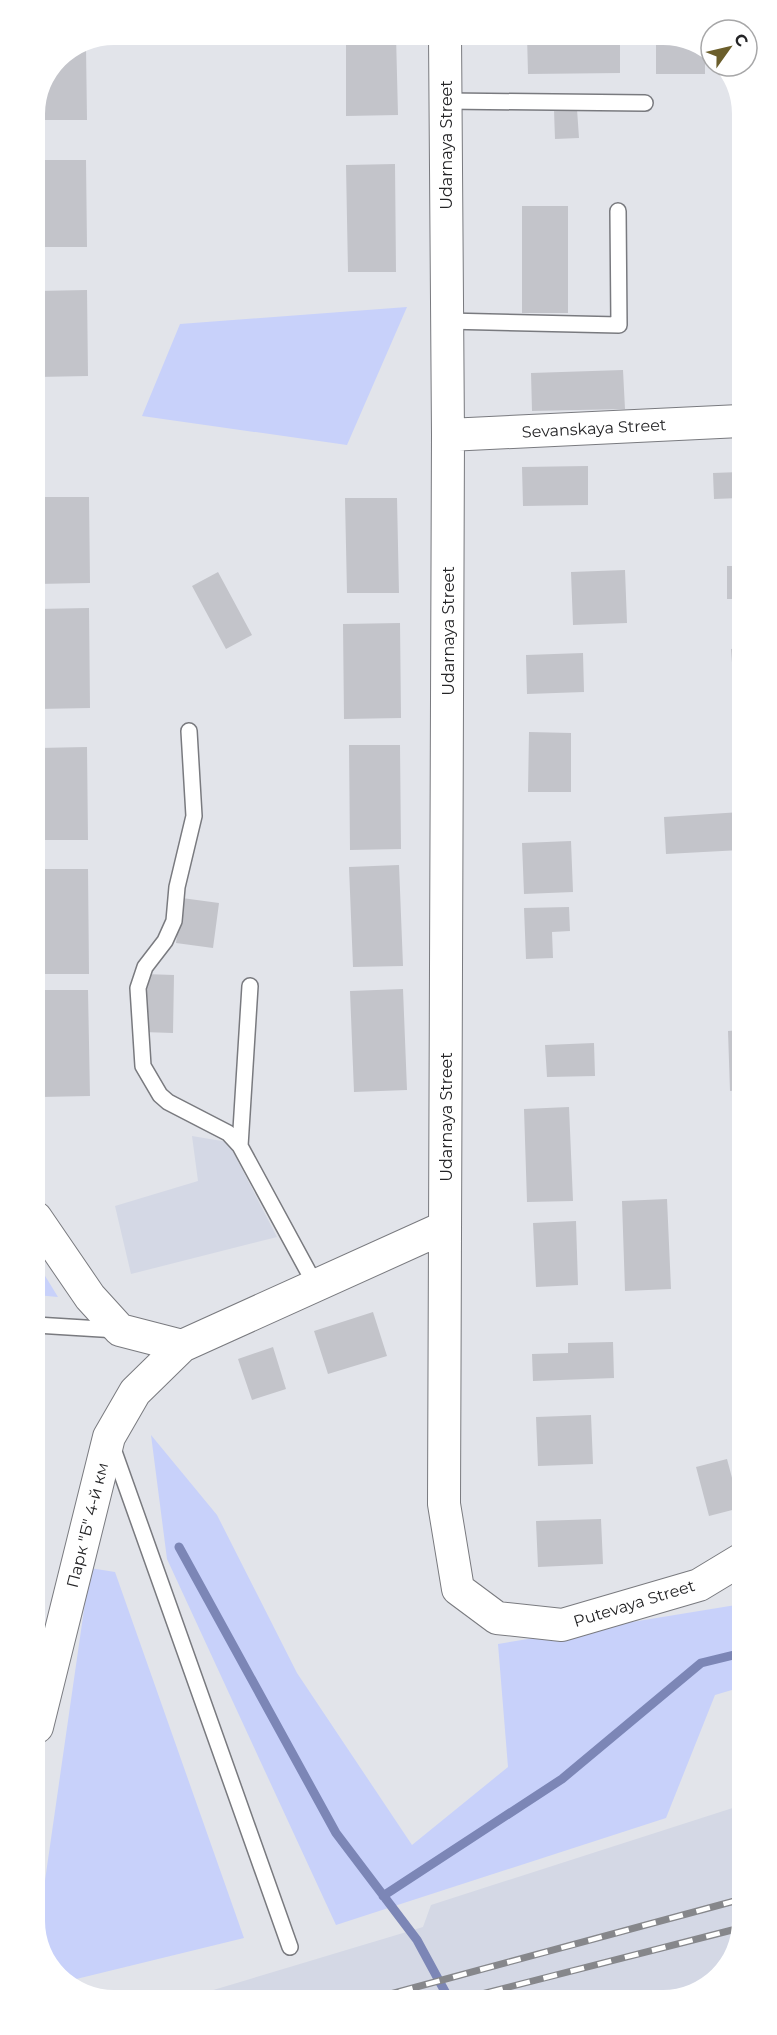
<svg xmlns="http://www.w3.org/2000/svg" width="777" height="2035" font-family="Montserrat,sans-serif">
  <rect width="100%" height="100%" fill="#e2e4ea"/>
  <path fill="#d4d8e5" d="M192,1136L228,1142L277,1237L131,1274L115,1206L198,1181Z
    M742,1805V1922L726,1969L684,1998L145,2000L166,1993L200,1994L423,1927L431,1905Z"/>
  <path fill="#c8d1fa" d="M407,307L347,445L142,416L180,324Z
    M36,1261L58,1297L36,1295Z
    M151,1435L217,1515L297,1673L412,1845L508,1767L498,1644L742,1604V1687L715,1695L666,1818L336,1925L167,1559Z
    M90,1568L115,1572L244,1938L64,1982L37,1942V1936Z"/>
  <g fill="none" stroke-linecap="round" stroke-linejoin="round">
    <path stroke="#7c86b6" stroke-width="9" d="M179,1547L336,1833L417,1940L449,1999
      M383,1896L562,1779L701,1663L742,1653"/>
  </g>
  <path fill="#c3c4ca" d="M346,35H396L398,115L346,116Z
    M527,35H620V73L528,74Z
    M656,35H669L705,50V74H656Z
    M86,46L87,120H35V108L58,57Z
    M577,109L579,138L555,139L554,110Z
    M35,160H86L87,247H35Z
    M395,164L396,272H348L346,165Z
    M522,206H568V313H522Z
    M87,290L88,376L38,377L37,291Z
    M623,370L625,409L532,411L531,373Z
    M588,466V505L523,506L522,467Z
    M740,472V498L714,499L713,473Z
    M36,497H89L90,583L37,584Z
    M345,498H397L399,593H347Z
    M727,566H740V599H727Z
    M625,570L627,623L573,625L571,572Z
    M218,572L252,635L226,649L192,586Z
    M89,608L90,708L38,709L37,609Z
    M400,623L401,718L344,719L343,624Z
    M741,648V690H734L731,649Z
    M583,653L584,692L527,694L526,655Z
    M733,729H741V781H733Z
    M529,732L571,733V792H528Z
    M349,745H400L401,849L350,850Z
    M87,747L88,840H40L39,748Z
    M741,812V850L666,854L664,817Z
    M571,841L573,892L524,894L522,843Z
    M737,859H741V906L738,907Z
    M399,865L403,966L353,967L349,867Z
    M42,869H88L89,974H43Z
    M182,898L219,903L213,948L176,943Z
    M569,907L570,931L552,932L553,958L526,959L524,908Z
    M741,944V997L738,998L735,945Z
    M144,974L174,975L173,1033L143,1032Z
    M403,989L407,1090L354,1092L350,991Z
    M40,990H88L90,1096L41,1097Z
    M741,1030V1090L730,1091L728,1031Z
    M594,1043L595,1076L547,1077L545,1045Z
    M569,1107L573,1201L527,1202L524,1109Z
    M733,1126H741V1162L734,1163Z
    M667,1199L671,1289L625,1291L622,1201Z
    M576,1221L578,1285L536,1287L533,1223Z
    M735,1236H741L742,1287H737Z
    M373,1312L387,1356L328,1374L314,1331Z
    M733,1324H742V1403H738Z
    M613,1342L614,1378L533,1381L532,1354L568,1353V1343Z
    M273,1347L286,1389L252,1400L238,1359Z
    M591,1415L593,1464L538,1466L536,1417Z
    M727,1459L740,1508L709,1516L696,1467Z
    M601,1519L603,1564L538,1567L536,1521Z"/>
  <g fill="none" stroke-linecap="round" stroke-linejoin="round">
    <g stroke="#797a7f" stroke-width="18">
      <path id="service" d="M446,101L645,103
        M447,321L619,325L618,211
        M189,731L194,816L177,887L174,921L165,941L145,967L138,988L143,1066L160,1095L168,1102L228,1133L240,1146L316,1286
        M240,1146L250,986
        M36,1325L117,1330
        M112,1446L290,1947"/>
    </g>
    <g stroke="#797a7f" stroke-width="34">
      <path id="minor" d="M445,35L448,435L444,1504L458,1589L497,1618L562,1625L699,1585L742,1559
        M448,435L740,421
        M36,1218L90,1297L120,1330L182,1346
        M37,1727L109,1437L135,1392L182,1346L445,1227"/>
    </g>
    <use href="#service" stroke="#fff" stroke-width="15"/>
    <use href="#minor" stroke="#fff" stroke-width="32"/>
    <g stroke="#86878b" stroke-width="7">
      <path id="rail" d="M372,1999L742,1899
        M462,1999L740,1928"/>
    </g>
    <use href="#rail" stroke="#fff" stroke-width="4.5" stroke-dasharray="14" stroke-linecap="butt"/>
  </g>
  <g text-anchor="middle" stroke-width="4.5" stroke-linejoin="round" paint-order="stroke">
    <g font-size="16" fill="#242426" stroke="#fff">
      <text transform="translate(446 145) rotate(-90)" y="6">Udarnaya Street</text>
      <text transform="translate(594 428) rotate(-3)" y="6">Sevanskaya Street</text>
      <text transform="translate(448 631) rotate(-90)" y="6">Udarnaya Street</text>
      <text transform="translate(446 1117) rotate(-90)" y="6">Udarnaya Street</text>
      <text transform="translate(87 1525) rotate(-76)" y="6">Парк "Б" 4-й км</text>
      <text transform="translate(634 1603) rotate(-17)" y="6">Putevaya Street</text>
    </g>
  </g>
  <path d="M0 0H777V2035H0ZM114 45H663A69 69 0 0 1 732 114V1921A69 69 0 0 1 663 1990H114A69 69 0 0 1 45 1921V114A69 69 0 0 1 114 45Z" fill="#fff" fill-rule="evenodd"/>
  <g transform="translate(729 48) rotate(56)"><circle r="28" fill="#ffffff" stroke="#a7a7a8" stroke-width="1.5"/>
  <path d="M0-4.5L10 22L0 15L-10 22Z" fill="#6b5e2b"/>
  <text y="-9" font-size="16" font-weight="bold" text-anchor="middle" fill="#242426">С</text>
  </g>
</svg>
